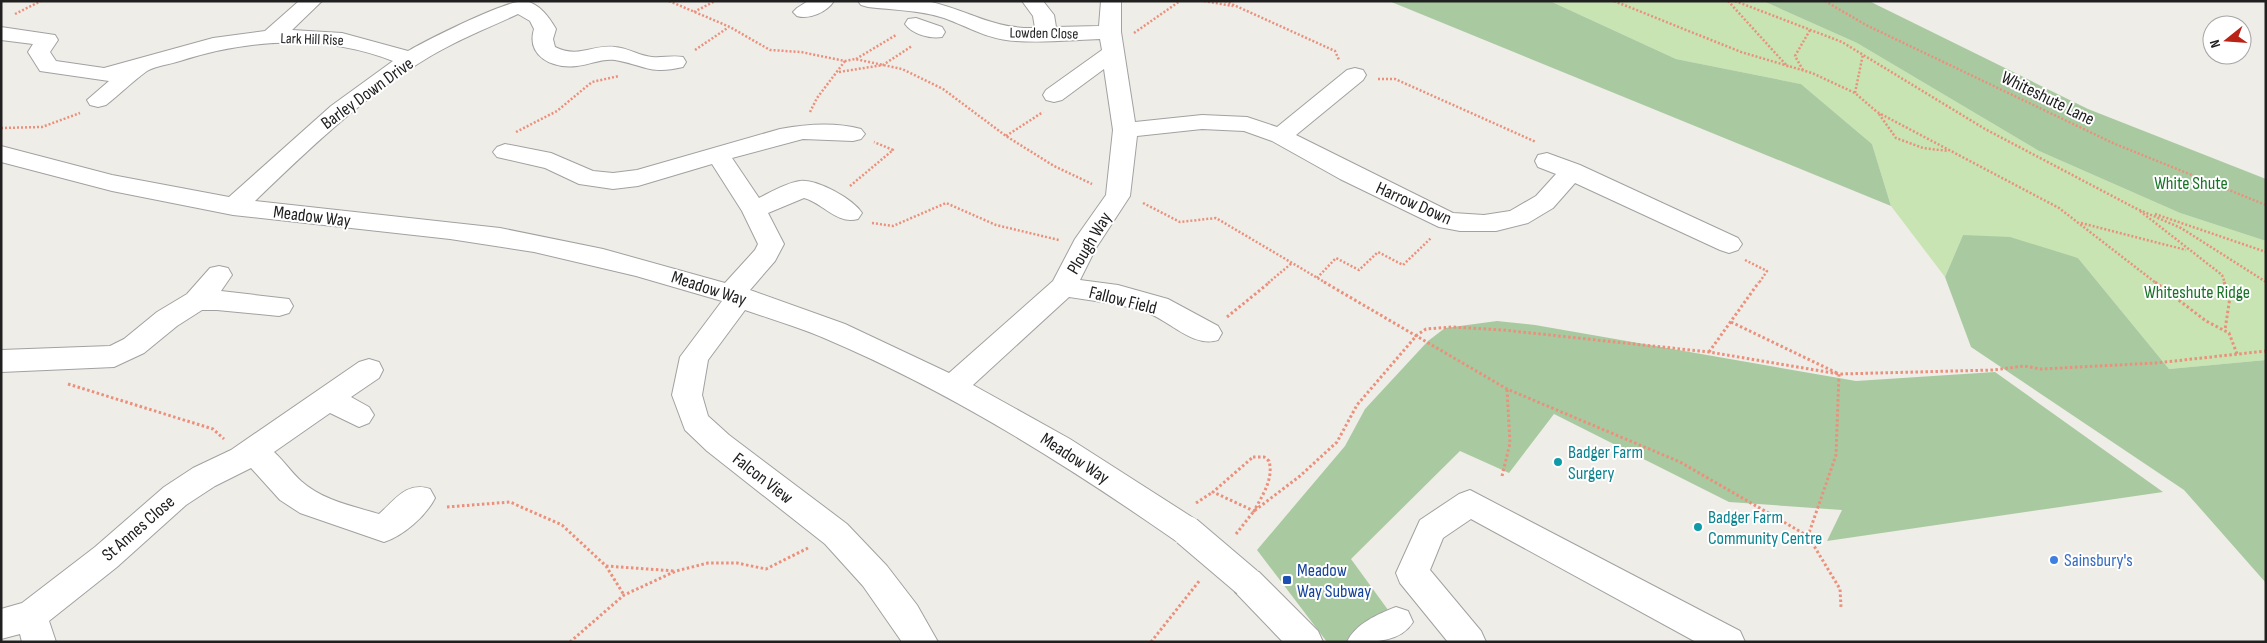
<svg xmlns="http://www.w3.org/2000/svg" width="2267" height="643" font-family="'Sofia Sans Condensed',sans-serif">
  <rect width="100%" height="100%" fill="#efede7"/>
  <path fill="#c7e4b2" d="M1550,1H1763L1857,43L2039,151L2180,213L2266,241V360L2169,369L2078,258L1963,235L1945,277L1891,206L1872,144L1801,84L1676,59Z"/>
  <path fill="#a9caa0" d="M1389,1H1550L1676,59L1801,84L1872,144L1891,206Z
    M1763,1H1869L2088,109L2266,179V241L2180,213L2039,151L1857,43Z
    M1963,235L2010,237L2078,258L2169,369L2266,360V583L2184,490L1971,347L1945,277Z
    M1497,321L1535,325L1856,381L1995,372L2163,492L1827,541L1842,510L1729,502L1554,414L1509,473L1460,451L1351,559L1391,614L1345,642H1327L1257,550L1345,446L1365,409L1428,341L1445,328Z"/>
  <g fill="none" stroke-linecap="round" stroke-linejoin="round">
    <g stroke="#a1a1a1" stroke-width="2">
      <path id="minor" d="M299,1H322L292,30L342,33L408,51C427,40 506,0 525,1C540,4 549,17 556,29L553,39L555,47C579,59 593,44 615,47C628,48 640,56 652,57C663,58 672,55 683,57L686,62L683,67C650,75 644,65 615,60C603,58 588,65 577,66C552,69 526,56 534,29L530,21L518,14C488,28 457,40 429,57C364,96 309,149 255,201L500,228L603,249L725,283L755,250L758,244L742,211L712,164L638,186L613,189L579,184L545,168L497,157L493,152L497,147L505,144L551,153L593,171L613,173L637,170L780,129C806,124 836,122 861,129L865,134L861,139L853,141L803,139L732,158L759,198C771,192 786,183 800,181C817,179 853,199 862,213L858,219C837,225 823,203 804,198L768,213L784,244L775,261L750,290L845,324L949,373L1053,281L1075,239L1106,195L1113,130L1104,69L1062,100L1054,102L1046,100L1043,95L1046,90L1102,50L1100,39C1072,40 1044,43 1016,41C989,40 969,27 944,18C919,10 893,10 868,7L861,5L858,1C880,1 910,0 931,2C970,11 992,29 1035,28L1033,16L1022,1H1043L1054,15L1056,27L1099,26L1101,1H1121V32L1135,122L1202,115L1247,117L1277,127L1347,70L1355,68L1363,70L1366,75L1363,80L1296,135L1453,213L1484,215L1510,211L1536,196L1556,174L1538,167L1535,161L1538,155L1547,153L1580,165L1738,238L1742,244L1738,250L1729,253L1720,250L1575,183L1553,208L1528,223L1496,231H1460L1439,227L1340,179L1272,141L1244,131L1202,129L1137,136L1130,196L1096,248L1080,280L1118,285L1168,299L1218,326L1222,333L1218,340C1193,348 1170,321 1148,313C1123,304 1095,301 1069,297L973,385L1070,439L1198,521L1203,531L1198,541L1187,544L1176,541C1064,463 949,391 824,338C798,327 771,319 745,310L708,360L702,395L708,416L729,435L847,524L887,566L917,605L938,642H902L863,586L825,544L707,451L685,430L672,395L680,357L722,301L636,276L534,252L450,239L233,215L112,191L1,162V146L112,175L229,197L331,106L393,61C324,34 249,39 180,61C171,64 155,66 147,71C133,81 120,94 106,105L98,107L90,105L87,100L109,81L40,71L28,52L33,44L1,40V27L55,35L58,40L50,52L56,61L104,68L213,38L265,31Z
        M808,1H834C827,12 809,20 797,16L793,12L797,8Z
        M916,18L942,27L945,32L942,37C930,39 912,34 905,24L908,19Z
        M219,266L228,268L232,275L221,291L289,299L293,306L289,313L279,316L217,310H202L177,326L144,353L114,367L1,372V350L110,346L124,339L157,312L187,294L210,268Z
        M369,359L379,362L383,370L379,378L351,397L369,407L374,415L369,423L359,427L330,413L274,452C284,461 291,472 301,481C322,500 352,506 379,514C395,500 407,481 430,489L435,498C426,516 403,536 384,542L300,513L280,500L251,468L215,486L186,505L117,567L49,621L56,642H22L20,634L1,639V609L22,603L95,547L164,487L193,468L231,450L359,362Z
        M1470,490L1740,631L1745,642H1696L1471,519L1443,538L1430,570L1481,631L1486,642H1448L1400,583L1396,573L1420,520L1459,494Z
        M1247,568L1259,572L1318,631L1323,642H1283L1235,592L1231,582L1235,572Z
        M1396,607L1408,611L1413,622C1400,643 1373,642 1347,642C1355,624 1378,614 1396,607Z"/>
    </g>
    <path stroke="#eb907c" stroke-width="2.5" stroke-dasharray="2 2" stroke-linecap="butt" d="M669,1L730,27L770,50L801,52L845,61L855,59L902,69L943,89L1006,136L1054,166L1092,184
      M1204,1L1233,6
      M1225,1L1335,51L1339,60
      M1614,1L1741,52L1812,73L1855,93L1877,112L2059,208L2156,283
      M1728,1L1788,67
      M1735,1L1842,42L1985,129L2135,208L2181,228L2266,282
      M1825,1L1866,25L2115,144L2266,205
      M694,12L715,1
      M15,14L41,1
      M1134,33L1180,1
      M695,50L729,27
      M856,59L896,35
      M1803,70L1795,56L1810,30
      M839,72L883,65L912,46
      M1378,79H1395L1536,142
      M1855,93L1863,54
      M810,112L817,98L845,61
      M1879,114L1896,138L1923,148L1948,151
      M1,128L42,127L80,113
      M516,132L557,111L592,82L619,76
      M1006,136L1043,112
      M850,186L893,150L874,142
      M1143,203L1180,222L1216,218L1326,283
      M2140,211L2222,275L2225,283
      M2155,214L2266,252
      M872,223L893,226L946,203L996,225L1059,240
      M2081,223L2186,250
      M1745,260L1767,271L1759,283
      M1317,278L1336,258L1359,270L1378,252L1403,265L1431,238
      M1268,283L1292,263"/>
    <path stroke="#eb907c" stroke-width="3" stroke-dasharray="2.5 2.5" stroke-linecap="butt" d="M1324,282L1507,389L1680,462L1808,536L1840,589L1841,607
      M2155,282L2206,321L2229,333L2237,354
      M2224,282L2230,297L2225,330
      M1227,317L1270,282
      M1731,322L1839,374L1836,455L1808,536
      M1709,352L1759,282
      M68,384L213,429L224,439
      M1253,457H1264L1269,461C1274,479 1262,496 1254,511L1213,492Z
      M1502,476L1510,443L1507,389
      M1196,503L1213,492
      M447,507L510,502L562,525L606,566L624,595
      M1236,534L1254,511L1300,476L1337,442L1357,405L1417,335L1426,329L1452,327L1503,330L1709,352L1839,374L1993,370L2024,366L2041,369L2156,363L2266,351
      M606,566L675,571
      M570,642L624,595L676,571L708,563H737L766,569L808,548
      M1151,642L1200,580"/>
    <use href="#minor" fill="#fff" fill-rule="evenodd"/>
    <g stroke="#a1a1a1" stroke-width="32" stroke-linecap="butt">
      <path id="minor-bridge" d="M1187,531L1247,582"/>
    </g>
    <use href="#minor-bridge" stroke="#fff" stroke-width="30"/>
  </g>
  <g fill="#0f9aa8" stroke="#fff" stroke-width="2">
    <circle cx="1558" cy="462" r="5"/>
    <circle cx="1698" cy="527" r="5"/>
  </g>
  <circle fill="#3f7fe0" stroke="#fff" stroke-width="2" cx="2054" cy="560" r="5"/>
  <rect fill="#1a4fb4" stroke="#fff" stroke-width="2" x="1282" y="575" width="10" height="10" rx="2.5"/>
  <g text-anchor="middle" stroke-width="4" stroke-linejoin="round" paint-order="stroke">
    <g font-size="15" fill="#202020" stroke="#fff">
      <text transform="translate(1044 33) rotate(1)" y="5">Lowden Close</text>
      <text transform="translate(312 39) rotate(2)" y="5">Lark Hill Rise</text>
    </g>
    <g font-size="18" fill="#202020" stroke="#fff">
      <text transform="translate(367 93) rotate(-36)" y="6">Barley Down Drive</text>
      <text transform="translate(2048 98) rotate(26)" y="6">Whiteshute Lane</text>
      <text transform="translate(1414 203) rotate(24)" y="6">Harrow Down</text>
      <text transform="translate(312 216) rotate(7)" y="6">Meadow Way</text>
      <text transform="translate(1089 243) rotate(-59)" y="6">Plough Way</text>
      <text transform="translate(709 288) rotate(18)" y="6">Meadow Way</text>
      <text transform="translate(1123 300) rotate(14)" y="6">Fallow Field</text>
      <text transform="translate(1075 458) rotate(33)" y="6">Meadow Way</text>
      <text transform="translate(763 478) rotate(38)" y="6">Falcon View</text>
      <text transform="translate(138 528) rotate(-41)" y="6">St Annes Close</text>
    </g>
    <g font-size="18" fill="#187326" stroke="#fff">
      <text x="2191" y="189">White Shute</text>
      <text x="2197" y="298">Whiteshute Ridge</text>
    </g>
    <g font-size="18" fill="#0d838f" stroke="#fff" text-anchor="start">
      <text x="1568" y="458">Badger Farm<tspan x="1568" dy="21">Surgery</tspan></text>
      <text x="1708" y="523">Badger Farm<tspan x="1708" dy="21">Community Centre</tspan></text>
    </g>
    <g font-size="18" fill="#366cbe" stroke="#fff" text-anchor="start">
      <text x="2064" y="566">Sainsbury's</text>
    </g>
    <g font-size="18" fill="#164399" stroke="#fff" text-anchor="start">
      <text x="1297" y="576">Meadow<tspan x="1297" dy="21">Way Subway</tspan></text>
    </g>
  </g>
  <rect width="2267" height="643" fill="none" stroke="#202020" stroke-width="5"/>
  <g transform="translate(2227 40) rotate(253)"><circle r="24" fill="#ffffff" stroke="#a6a6a6"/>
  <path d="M0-4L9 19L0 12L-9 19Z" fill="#ba2216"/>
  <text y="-8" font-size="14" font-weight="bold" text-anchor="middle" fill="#202020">N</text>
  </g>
</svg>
